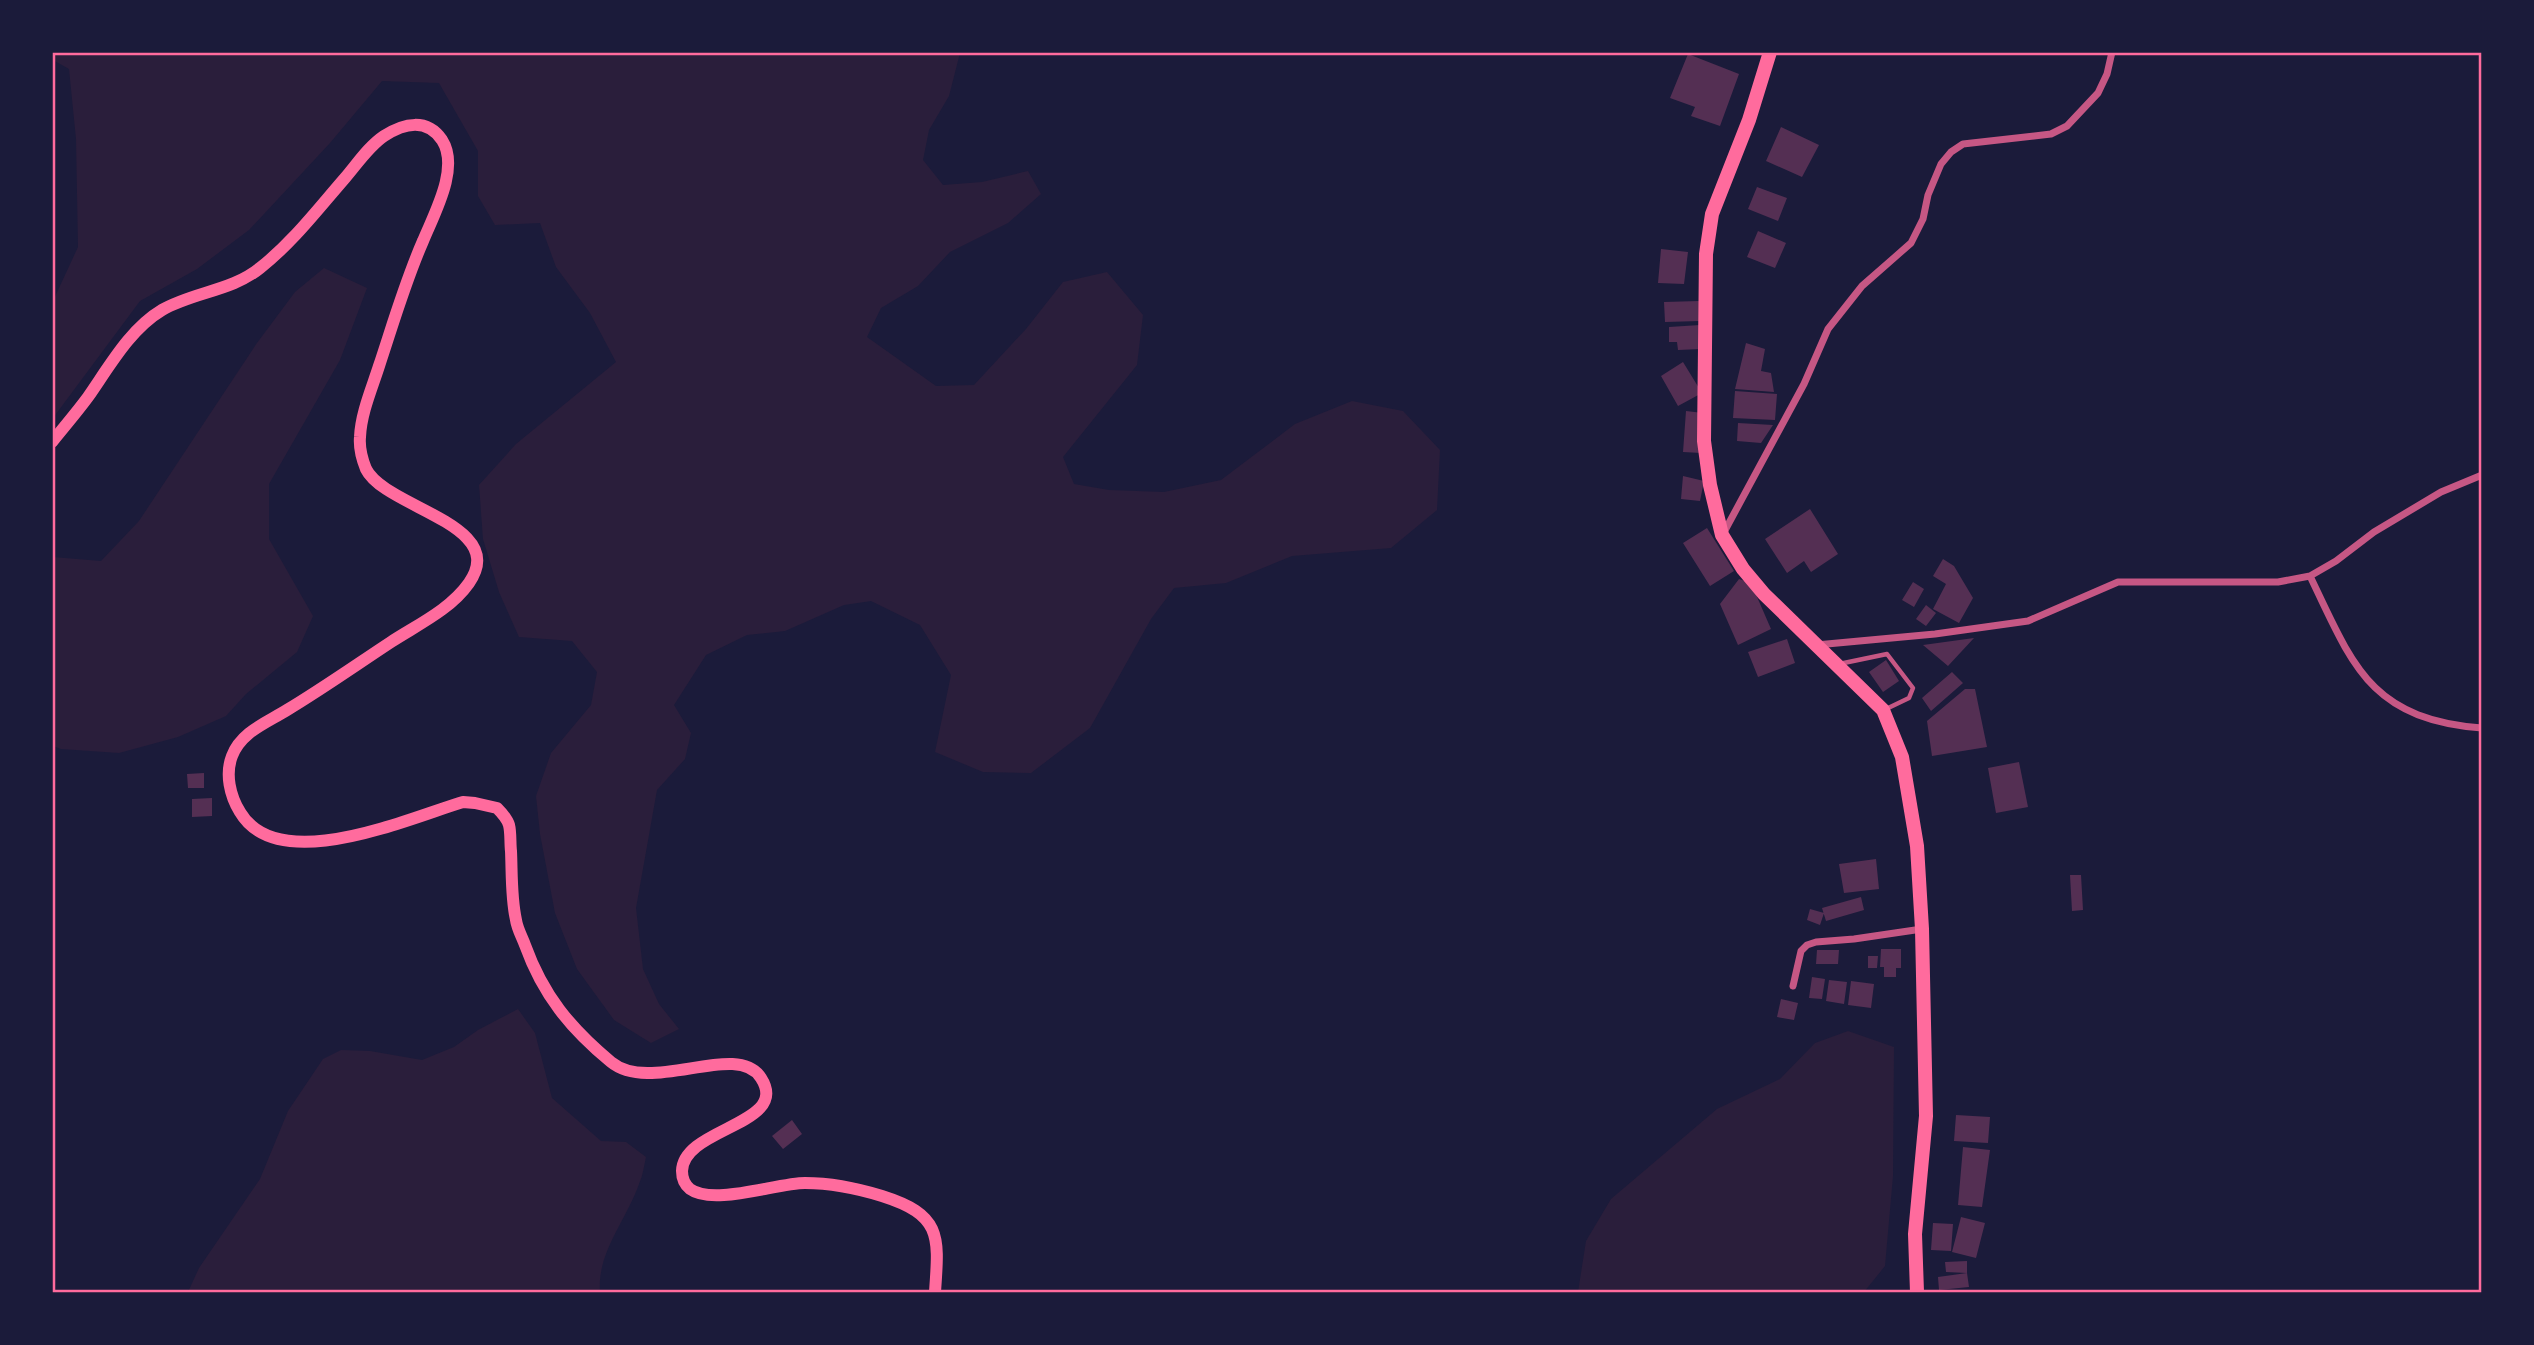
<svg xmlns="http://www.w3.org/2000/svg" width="2534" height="1345" font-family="Arial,sans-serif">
  <rect width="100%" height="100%" fill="#1b1b3a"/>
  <path fill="#2a1e3b" d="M53,52L960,53L949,96L929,130L923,160L943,185L982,182L1028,171L1041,194L1008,223L950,252L918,286L881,308L867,337L936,386L974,385L1026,329L1063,282L1107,272L1143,315L1137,365L1063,457L1074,484L1109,490L1164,492L1221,480L1295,424L1352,401L1403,411L1440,450L1437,510L1391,548L1292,556L1226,583L1174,588L1151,619L1090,728L1031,773L983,772L935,752L951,675L920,625L871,601L844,605L785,631L747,635L706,655L674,705L691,733L685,759L657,790L636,908L643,969L659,1004L679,1029L651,1043L614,1020L577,969L555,913L540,834L536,796L551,753L591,705L597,672L572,641L519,637L499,592L483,539L479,485L516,444L616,362L590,313L556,267L540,223L495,225L478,196V151L439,83L382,81L330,143L249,230L197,269L140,301L53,418V301L78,247L76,139L69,69L53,60Z
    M324,268L367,288L340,360L269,484V539L313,616L297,652L246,694L226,716L178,737L119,753L61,749L53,746V557L101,561L139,521L257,343L295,292Z
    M518,1009L535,1033L552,1098L601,1141L626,1142L646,1157C644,1166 643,1175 639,1184C626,1221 597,1252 600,1292H188L199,1268L260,1179L288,1111L323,1059L341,1050L370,1051L422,1060L454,1047L478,1030Z
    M1848,1031L1894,1047L1893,1176L1885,1266L1864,1292H1578L1586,1241L1611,1199L1717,1109L1780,1079L1815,1043Z"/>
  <path fill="#542f53" d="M1688,54L1739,74L1720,126L1691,116L1695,107L1670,98Z
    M1781,127L1819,145L1802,177L1766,161Z
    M1757,187L1787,198L1778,221L1748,209Z
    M1758,231L1786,243L1775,268L1747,257Z
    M1661,249L1688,252L1684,284L1658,283Z
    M1699,301L1700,321L1665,322L1664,302Z
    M1700,325L1701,349L1678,350L1677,342H1669V327Z
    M1746,343L1765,349L1761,371L1771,373L1774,392L1735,389Z
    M1683,362L1702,393L1678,406L1661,376Z
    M1735,391L1777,394L1775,420L1733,418Z
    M1686,411L1703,413L1701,453L1683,452Z
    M1738,423L1773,425L1761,443L1737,441Z
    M1683,476L1704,481L1700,501L1681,499Z
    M1810,509L1838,554L1811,572L1804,561L1787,573L1765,539Z
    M1707,528L1734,571L1710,586L1683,543Z
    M1943,559L1954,566L1973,598L1959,623L1933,609L1946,584L1933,576Z
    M1739,579L1751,583L1771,629L1738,645L1720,604Z
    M1913,582L1924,589L1914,607L1902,600Z
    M1926,605L1936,613L1926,626L1916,619Z
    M1974,638L1948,666L1923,645Z
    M1787,639L1795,663L1758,677L1748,652Z
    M1886,660L1899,681L1883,692L1869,672Z
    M1952,672L1963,683L1931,711L1922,698Z
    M1965,689H1975L1987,747L1932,756L1927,721Z
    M2019,762L2028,807L1996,813L1988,768Z
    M204,773V788H188L187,774Z
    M212,798V816L192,817V799Z
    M1876,859L1879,889L1844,893L1839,864Z
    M2070,875H2081L2083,910L2072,911Z
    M1861,897L1864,910L1826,921L1822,908Z
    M1810,909L1824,913L1820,925L1807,920Z
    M1881,949H1901V968H1896V977H1884V967H1880Z
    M1817,950H1839L1838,964H1816Z
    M1868,956H1878L1877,968H1868Z
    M1812,977L1825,979L1822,999L1809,998Z
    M1829,980L1847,982L1844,1004L1826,1001Z
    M1851,981L1874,984L1871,1008L1848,1005Z
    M1781,999L1798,1003L1794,1020L1777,1017Z
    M1956,1115L1990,1117L1988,1143L1954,1141Z
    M792,1120L802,1134L783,1149L772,1136Z
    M1963,1147L1990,1150L1982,1207L1958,1205Z
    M1961,1217L1985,1223L1976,1258L1952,1252Z
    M1933,1223L1953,1224L1951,1251L1931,1250Z
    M1967,1261V1273L1946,1272L1945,1262Z
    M1967,1273L1969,1287L1939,1290L1938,1277Z"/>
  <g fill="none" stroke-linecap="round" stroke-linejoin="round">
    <path stroke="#c65784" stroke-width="4.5" d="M1839,664L1887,654L1913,688L1909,698L1884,710"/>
    <path stroke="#c65784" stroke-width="7" d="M1723,534L1804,384L1828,329L1862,286L1911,243L1923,219L1928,195L1941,164L1951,152L1963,144L2051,134L2067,126L2098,93L2107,74L2112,52
      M2310,576C2353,666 2370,719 2482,728
      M1816,645L1935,634L2028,621L2118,582H2278L2310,576L2336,561L2374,532L2441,492L2482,475
      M1793,986L1801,951L1807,945L1816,942L1854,939L1922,929"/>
    <path stroke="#ff6b9d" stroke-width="12" d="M52,442C64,427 77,412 88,397C109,367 130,329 162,310C193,292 232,291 260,268C293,242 318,209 345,178C357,164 369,146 384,136C404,123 427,118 442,140C460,168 434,214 423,241C405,282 393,324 379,366C372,388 361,413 360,437C359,448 362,459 366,469C385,508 510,524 469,583C450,610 417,625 391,642C356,665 322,689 287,710C266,723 241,732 232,756C225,774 230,796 240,812C278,877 409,818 463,802L475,803L497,808C502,813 507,818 509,825C511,833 510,843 511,851C512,873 511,898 516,920C517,928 522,937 525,945C543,995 570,1028 611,1062C651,1095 737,1040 761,1078C791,1125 683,1127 682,1171C682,1178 684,1184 690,1189C713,1206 777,1183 805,1183C832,1183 856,1188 882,1196C942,1215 939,1236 935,1292"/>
    <path stroke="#ff6b9d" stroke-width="14" d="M1770,52L1749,120L1712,214L1706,254L1704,441L1710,485L1722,535L1743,569L1764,594L1883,710L1902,757L1917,846L1922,929L1926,1116L1915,1234L1917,1292"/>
  </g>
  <rect width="2534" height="1345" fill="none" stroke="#1b1b3a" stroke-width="108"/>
  <rect x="54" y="54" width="2426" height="1237" fill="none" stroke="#ff6b9d" stroke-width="2.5"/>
</svg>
